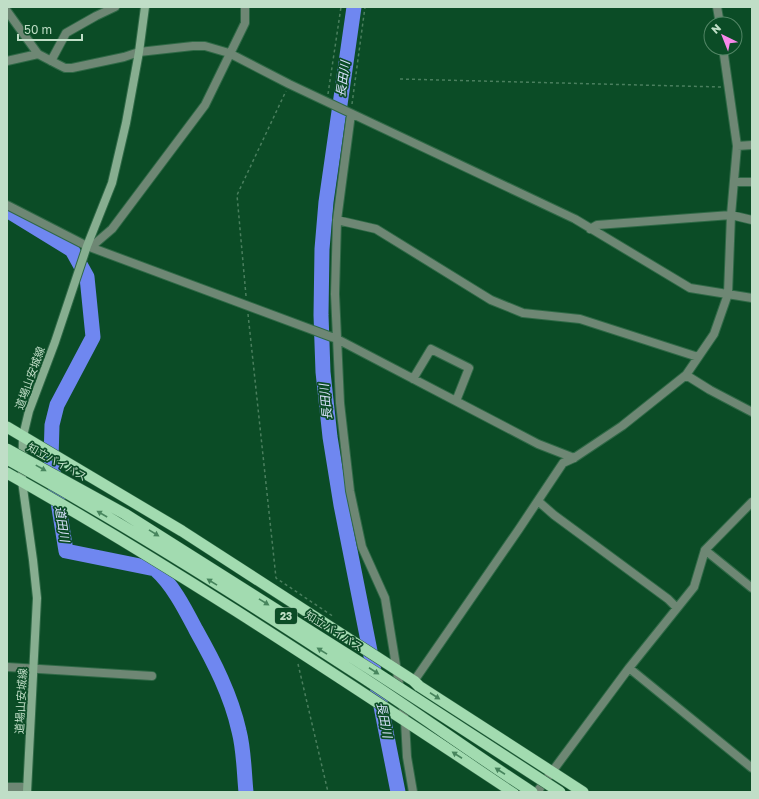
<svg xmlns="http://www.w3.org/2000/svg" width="759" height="799" font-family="'Golos Text','Noto Sans JP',sans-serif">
  <rect width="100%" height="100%" fill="#0b4c26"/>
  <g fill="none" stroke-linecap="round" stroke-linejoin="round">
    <path stroke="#6f87f0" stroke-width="15" d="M354,7L326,202L322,249L321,315L323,372L330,437L341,505L398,792
      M7,210L72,250L87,277L93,337L57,405L52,425L51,459L66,551L155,569C173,585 185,609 196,630C214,662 231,695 239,731C244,750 244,772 246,792"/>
    <g stroke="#2f6946" stroke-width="10">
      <path id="minor" d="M717,7L720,24
        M7,11L38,54L59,65L65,68H72L124,57L139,52L193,46H205L229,53L289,84L575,219L690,288L752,298
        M7,61L38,54
        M51,61L66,33L96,16L115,7
        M351,114L337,220L335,294L340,403L350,491L362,547L385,598L400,690
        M737,146L752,145
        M735,182H752
        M7,205L87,246L337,339L538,444L574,458
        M337,220L376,229L491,300L523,313L580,319L698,357
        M590,229L597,225L731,215L752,220
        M91,247L112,229L205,105L245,23V7
        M686,375L710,390L752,412
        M413,379L431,349L469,368L456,401
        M538,501L554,515L668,599L677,608
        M705,550L752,588
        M7,667L152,676
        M629,668L752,768
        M414,681L519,529L563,463L574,458L622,426L686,375L714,334L728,294L731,215L737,146L723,48
        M402,701L405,721L407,757L413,792
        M537,792L629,668L694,587L705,550L752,502"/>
    </g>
    <g stroke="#2f6946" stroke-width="10">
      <path id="tertiary" d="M7,787H27"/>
    </g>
    <g stroke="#2f6946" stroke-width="10">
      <path id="secondary" d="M27,792L37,598L33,560L22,481L23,436L29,411L55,342L87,246L112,183L126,123L139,52L145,7"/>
    </g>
    <g stroke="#2f6946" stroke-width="12">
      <path id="trunk" d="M7,427L182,531L414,681L419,686L583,792
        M7,473C181,571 346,682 513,792"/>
    </g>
    <path stroke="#4a7f5e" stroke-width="1.5" stroke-dasharray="3 3" stroke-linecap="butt" d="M400,79L721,87
      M328,94L341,7
      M352,104L365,7
      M246,296L237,195L286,91
      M248,314L276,578L334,617
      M298,664L328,792"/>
    <use href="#minor" stroke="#6e8774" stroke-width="8"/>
    <use href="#tertiary" stroke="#6e8774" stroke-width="8"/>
    <use href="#secondary" stroke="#87ae90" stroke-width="8"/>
    <use href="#trunk" stroke="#a2dbb0" stroke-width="11"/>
    <g stroke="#2f6946" stroke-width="12" stroke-linecap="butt">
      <path id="trunk-bridge" d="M7,449L125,514L375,672L560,792
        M7,459C124,524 237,595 348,668C411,708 470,752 532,792"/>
    </g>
    <use href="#trunk-bridge" stroke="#a2dbb0" stroke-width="11"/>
  </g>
  <defs><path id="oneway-solid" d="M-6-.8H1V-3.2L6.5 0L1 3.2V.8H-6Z"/></defs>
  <g fill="#47855d">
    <use href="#oneway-solid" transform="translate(41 468) rotate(29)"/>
    <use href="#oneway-solid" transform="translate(102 514) rotate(-150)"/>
    <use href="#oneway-solid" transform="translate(154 533) rotate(32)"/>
    <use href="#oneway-solid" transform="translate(212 582) rotate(-148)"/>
    <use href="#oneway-solid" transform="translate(264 602) rotate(32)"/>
    <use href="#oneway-solid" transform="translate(322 651) rotate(-148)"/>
    <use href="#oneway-solid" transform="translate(374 671) rotate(33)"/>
    <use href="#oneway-solid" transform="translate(435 696) rotate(33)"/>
    <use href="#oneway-solid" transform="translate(457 755) rotate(-147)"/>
    <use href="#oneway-solid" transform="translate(500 771) rotate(-147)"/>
  </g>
  <g text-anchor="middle" stroke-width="3.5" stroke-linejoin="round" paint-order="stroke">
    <rect fill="#0b4c26" stroke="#8ab297" stroke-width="1" x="275" y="608" width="22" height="16" rx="3"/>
    <g font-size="10" font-weight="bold" fill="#c0dec7">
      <text x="286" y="620">23</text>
    </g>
    <g font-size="11" fill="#c0dec7" stroke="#0b4c26">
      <text transform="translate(30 378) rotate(-70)" y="4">道場山安城線</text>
      <text transform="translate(57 462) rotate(29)" y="4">知立バイパス</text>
      <text transform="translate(334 631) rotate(32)" y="4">知立バイパス</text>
      <text transform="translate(21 701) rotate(-87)" y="4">道場山安城線</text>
    </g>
    <g font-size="12" font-style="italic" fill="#dae3fe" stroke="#0b4c26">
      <text transform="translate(343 79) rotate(-82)" y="4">長田川</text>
      <text transform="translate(326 402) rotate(-96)" y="4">長田川</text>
      <text transform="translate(62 524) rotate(81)" y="4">道田川</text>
      <text transform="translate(384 720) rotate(79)" y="4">長田川</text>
    </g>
  </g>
  <rect width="759" height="799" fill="none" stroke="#c0dec7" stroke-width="16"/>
  <g transform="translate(723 36) rotate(317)"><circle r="19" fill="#0b4c26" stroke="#538666"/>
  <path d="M0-3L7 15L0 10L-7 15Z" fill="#f888ea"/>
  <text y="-6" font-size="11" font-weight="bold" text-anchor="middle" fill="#c0dec7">N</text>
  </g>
  <path d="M18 34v6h64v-6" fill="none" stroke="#c0dec7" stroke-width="2"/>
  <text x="24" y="34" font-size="12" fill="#c0dec7" stroke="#0b4c26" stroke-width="3" paint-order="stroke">50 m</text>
</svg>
